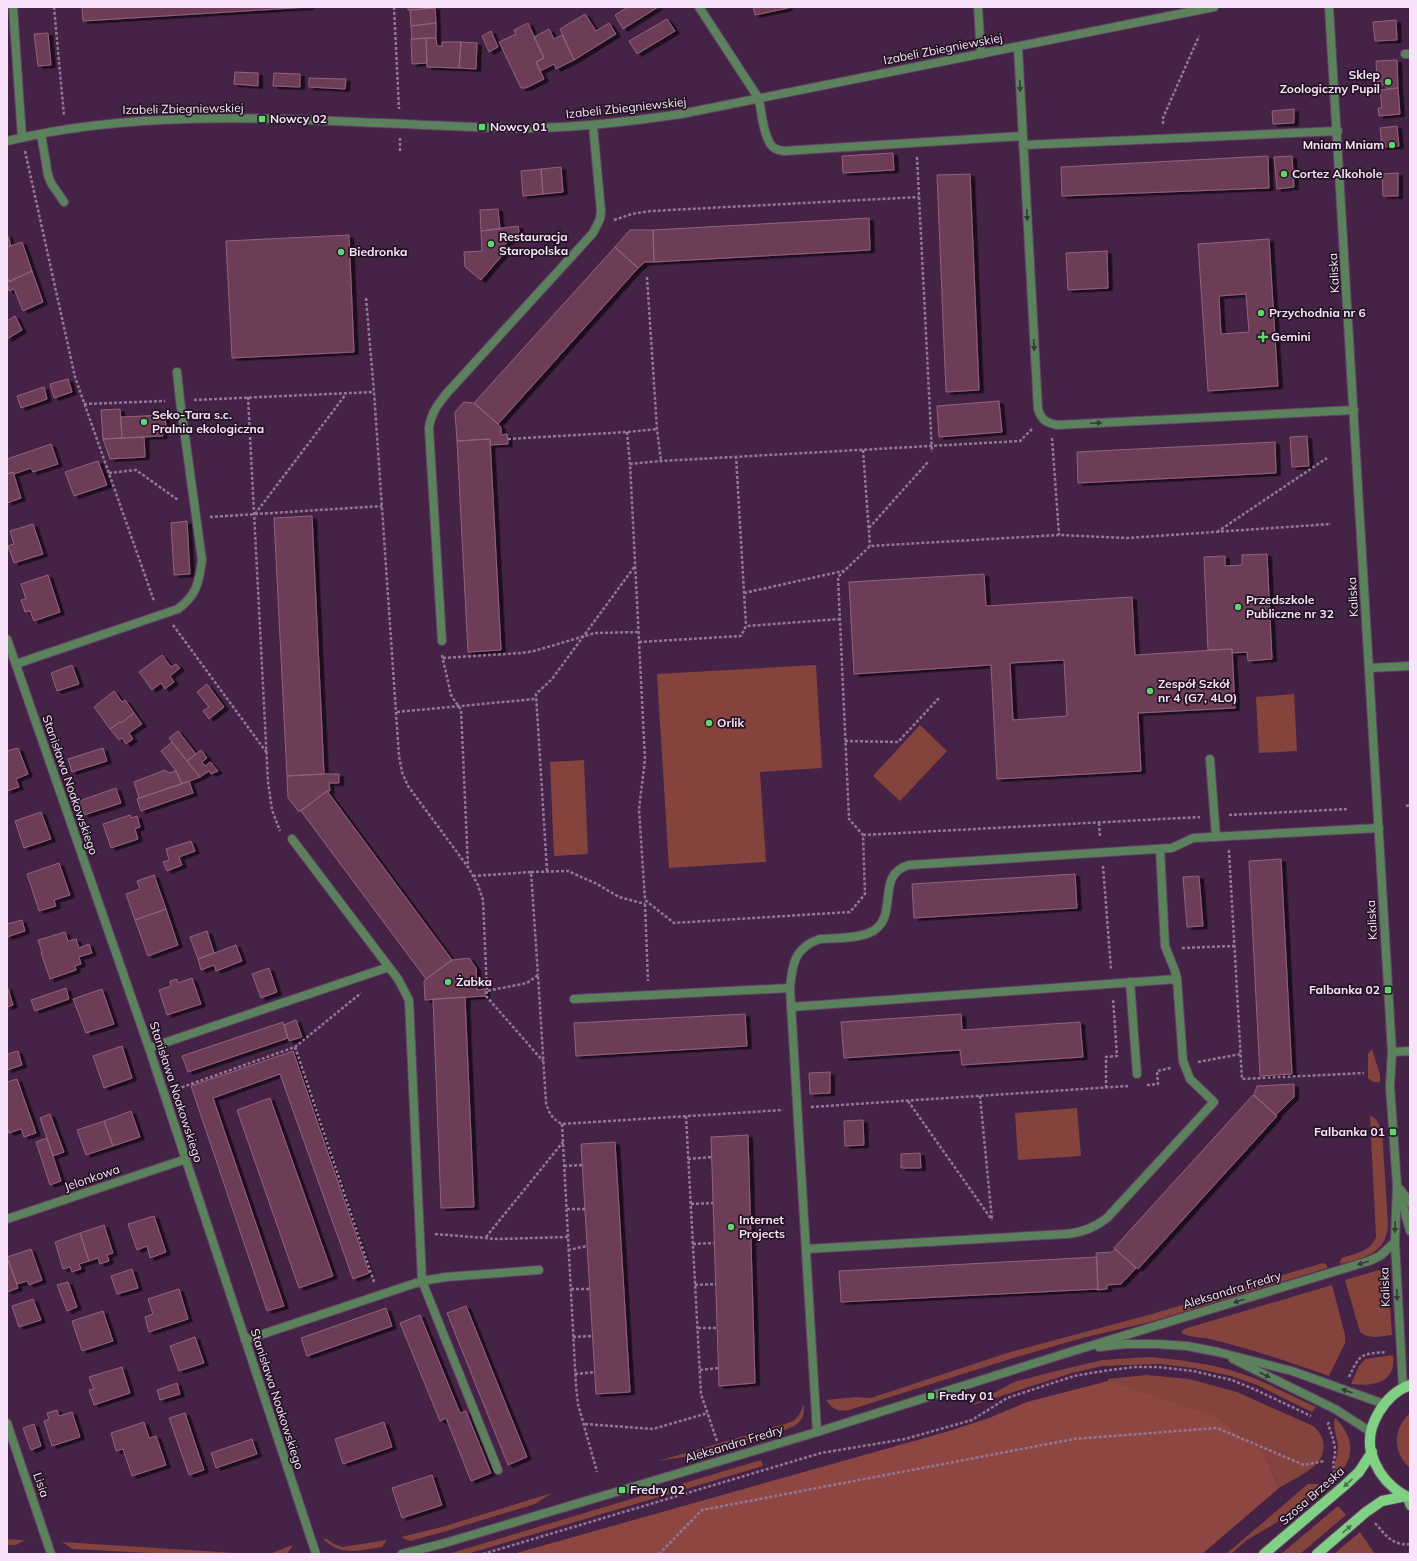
<svg xmlns="http://www.w3.org/2000/svg" width="1417" height="1561" font-family="Mulish,sans-serif">
  <defs>
    <filter id="shadow"><feDropShadow dx="4.5" dy="2.5" stdDeviation="0" flood-color="#0009"/></filter>
  </defs>
  <rect width="100%" height="100%" fill="#452347"/>
  <path fill="#85433e" d="M816,665L822,768L760,772L766,862L669,868L657,674Z
    M1294,694L1297,751L1259,753L1256,697Z
    M920,725L947,751L900,801L873,776Z
    M584,760L588,854L554,856L550,762Z
    M1372,1049L1380,1075V1082H1373L1368,1078V1054Z
    M1077,1108L1081,1156L1018,1160L1015,1113Z
    M1370,1116L1376,1119L1382,1130L1388,1225C1386,1254 1364,1258 1340,1264V1261L1342,1258C1356,1253 1370,1252 1376,1237Z
    M1323,1263L1327,1265V1268L1150,1322L1082,1338L1010,1359L849,1410C838,1412 832,1409 826,1400L856,1397L871,1398L1007,1353L1152,1314Z
    M1379,1270L1384,1271L1388,1275L1392,1335C1381,1336 1369,1340 1360,1332L1345,1280Z
    M1332,1285L1345,1335V1343L1329,1376C1290,1362 1251,1349 1210,1339C1202,1337 1187,1338 1181,1332L1184,1329Z
    M1393,1355C1397,1383 1373,1387 1351,1384L1359,1366L1365,1359Z
    M1150,1357C1182,1360 1213,1364 1243,1374C1268,1383 1292,1396 1316,1407L1312,1412L1257,1385L1231,1376L1194,1368L1159,1364L1102,1366L1072,1373L970,1406L1014,1382L1060,1370L1103,1360Z
    M1146,1375L1189,1379L1237,1392L1313,1426C1327,1437 1327,1455 1314,1466C1304,1475 1290,1481 1279,1488L1265,1455L1108,1381V1379Z
    M803,1405H804C806,1428 786,1429 768,1435L767,1432L769,1428C786,1423 798,1425 803,1405Z
    M1410,1413V1468C1392,1452 1393,1429 1410,1413Z
    M1335,1418C1353,1435 1356,1456 1339,1474L1334,1467C1335,1461 1338,1455 1338,1448C1338,1437 1332,1429 1335,1418Z
    M751,1434L754,1436L755,1438L702,1454L658,1461Z
    M761,1460L763,1466L467,1554H448Z
    M1308,1484H1318L1323,1490L1291,1514L1247,1540L1231,1554H1226Z
    M552,1493L535,1504L443,1532L410,1541L401,1537L442,1527Z
    M1338,1506L1346,1515L1300,1554H1281Z
    M1360,1532L1375,1554H1334Z
    M7,1539L25,1540L16,1545H7Z
    M323,1539H327L334,1544L342,1547L387,1540L382,1547C359,1550 342,1557 323,1539Z
    M62,1542L236,1553H272L293,1545L290,1550L286,1554H168L73,1549Z"/>
  <path fill="#8e4642" d="M1108,1381L1215,1416L1265,1455L1279,1488L1202,1554H513L946,1432L989,1418L1027,1402Z"/>
  <path fill="#6d3e59" stroke="#93617d" fill-rule="evenodd" filter="url(#shadow)" d="M82,7H310L83,21Z
    M408,7H435V8L408,10Z
    M628,7H658L623,29L615,15Z
    M753,7H788V8L755,15Z
    M435,8L436,23L411,26L410,10Z
    M585,14L596,31L609,23L616,34L574,60L560,29Z
    M667,19L675,31L637,54L629,41Z
    M1396,20L1397,40L1375,41L1373,22Z
    M436,23V38L412,39L411,26Z
    M528,23L544,58L536,62L544,79L526,88H521L499,42L516,34L514,30Z
    M549,29L554,39L562,35L574,60L556,69L554,64L540,71L536,62L544,58L534,37Z
    M491,31L498,47L489,52L482,36Z
    M48,33L51,65L38,66L34,34Z
    M426,38H436L437,46H442V42H461L459,68L427,67Z
    M426,38L427,63L412,64L411,39Z
    M461,42L477,43L476,69L459,68Z
    M1397,60L1398,88L1387,89L1386,85H1382V81L1377,82L1376,61Z
    M235,72L258,73V86L234,84Z
    M274,73L300,74V87L273,86Z
    M309,78L346,79L345,89L309,87Z
    M1398,88L1400,114L1379,116L1378,108H1382L1380,90Z
    M1294,109V123L1273,124L1272,111Z
    M1397,126L1399,146L1382,147L1380,128Z
    M893,153L894,170L843,173L842,156Z
    M1268,156L1269,188L1062,196L1061,167Z
    M1292,156L1294,187L1277,189L1274,157Z
    M561,167L563,192L543,194L541,169Z
    M541,169L543,194L523,196L521,171Z
    M1398,173V196H1383L1382,174Z
    M970,174L979,390L946,392L937,175Z
    M498,209L500,229L481,231L480,210Z
    M869,218L870,250L654,262L653,230Z
    M518,226L519,232L502,247L506,251L481,280L465,267L464,252L482,251L481,231Z
    M630,230H653L654,262H645L638,268L615,247Z
    M7,234L11,246L7,247Z
    M349,235L354,352L232,358L226,241Z
    M1269,239L1278,386L1208,391L1198,244ZM1246,294L1249,332L1221,334L1219,296Z
    M22,242L32,271L9,282L7,276V247Z
    M615,247L638,268L498,424L474,403Z
    M1107,251L1108,288L1068,290L1066,253Z
    M32,271L43,302L23,311L14,289L9,291L7,282Z
    M15,316L22,330L7,339V321Z
    M68,379L72,392L54,398L50,384Z
    M44,387L47,399L21,408L17,396Z
    M999,401L1002,432L939,437L937,406Z
    M464,402L474,403L498,424L501,427V435L507,434L508,444L490,445V439L457,441L455,412Z
    M120,409L122,438L103,439L101,410Z
    M165,415L166,428H162L163,436L122,438L121,417Z
    M1307,436L1309,466L1292,467L1290,437Z
    M144,437L145,457L110,459L103,439Z
    M490,439L501,650L468,652L457,441Z
    M1275,442L1276,473L1078,483L1077,452Z
    M51,444L58,464L33,472L31,468L14,474L13,472L7,474V459Z
    M98,461L107,485L74,496L65,472Z
    M13,472L21,498L7,503V474Z
    M312,516L324,774L287,776L274,518Z
    M187,521L190,574L174,575L171,523Z
    M33,524L43,554L14,563L8,546L14,544L10,531Z
    M1267,554L1272,659L1248,661L1247,652L1232,653V649L1208,650L1204,557L1225,556V566L1242,565V555Z
    M984,574L986,606L1132,597L1135,655L1232,649L1235,708L1138,713L1141,771L997,779L991,665L854,674L849,582ZM1064,660L1067,716L1013,720L1010,663Z
    M48,575L60,612L34,621L30,611L25,612L21,600L26,599L21,584Z
    M162,655L171,667L176,664L180,668L170,676L174,682L165,689L161,683L152,690L139,672Z
    M72,665L79,684L57,691L51,673Z
    M207,684L224,707L209,719L203,711L209,707L197,692Z
    M114,691L122,702L125,700L134,713L121,723L120,722L110,729L94,707Z
    M134,713L142,724L129,733L133,739L126,744L122,738L119,740L110,729L120,722L121,723Z
    M178,731L196,754L187,761L169,738Z
    M172,742L187,761L200,777L182,784L176,771L161,751Z
    M18,748L28,774L16,779L19,787L7,791V751Z
    M103,748L107,761L72,772L68,759Z
    M201,750L207,758L202,762L205,766L210,762L218,771L211,774L209,771L200,777L187,761Z
    M165,770L169,773L176,771L182,784L139,798L134,782Z
    M324,774H339V783H329L330,791H327L299,812L288,798L287,776Z
    M189,781L193,793L141,811L137,799Z
    M116,788L121,803L84,815L79,801Z
    M327,791L452,960L426,979L301,811Z
    M41,812L51,839L24,848L15,821Z
    M130,815L131,818L137,816L140,827L135,829L138,839L111,848L103,824Z
    M191,841L195,851L179,857L182,865L167,871L163,862L169,860L166,849Z
    M1281,859L1292,1074L1260,1076L1249,861Z
    M59,863L70,895L54,900L56,906L39,911L27,874Z
    M1075,874L1077,908L914,918L912,884Z
    M154,875L166,909L135,920L126,894L140,889L137,881Z
    M1199,876L1203,926L1187,927L1183,877Z
    M166,909L178,945L148,956L135,920Z
    M22,920L25,931L7,937V924Z
    M207,931L214,953L198,959L190,937Z
    M65,932L68,941L76,939L79,948L89,944L92,953L79,957L81,964L75,966L76,970L50,979L41,953L42,952L38,940Z
    M236,945L242,961L216,971L214,965L201,970L198,959Z
    M469,958L476,968L477,990L485,989V996L425,1000L424,981L426,979L452,960Z
    M269,968L277,992L261,998L252,974Z
    M192,978L201,1004L167,1015L159,990L171,986L170,981L177,979L178,983Z
    M7,986L13,1005L7,1007Z
    M66,988L69,999L35,1011L31,1000Z
    M102,989L114,1024L86,1033L73,999Z
    M465,997L474,1207L441,1208L433,999Z
    M745,1014L747,1046L576,1056L574,1023Z
    M961,1014L962,1030L1080,1022L1083,1057L962,1065L960,1050L844,1058L841,1022Z
    M296,1020L302,1037L289,1041L284,1025Z
    M283,1022L288,1038L188,1072L182,1056Z
    M122,1046L132,1078L104,1088L93,1056Z
    M18,1051L22,1065L7,1070V1054Z
    M293,1051L369,1273L353,1279L280,1074L213,1098L284,1306L267,1311L191,1086Z
    M830,1072V1093L810,1094L809,1073Z
    M17,1079L36,1133L24,1137L21,1129L9,1133L7,1127V1082Z
    M1294,1084V1097L1276,1115L1254,1095L1257,1086Z
    M1253,1095L1277,1116L1138,1269L1114,1248Z
    M270,1098L333,1276L299,1288L237,1110Z
    M131,1111L140,1137L113,1146L104,1121Z
    M50,1114L64,1152L53,1156L40,1118Z
    M863,1120L864,1145L845,1146L844,1121Z
    M104,1121L113,1146L86,1155L77,1130Z
    M748,1135L755,1383L719,1386L711,1137Z
    M47,1138L61,1181L50,1185L36,1142Z
    M615,1142L630,1392L596,1394L581,1144Z
    M920,1153L921,1168H901V1154Z
    M154,1216L166,1252L150,1258L147,1246L137,1250L128,1224Z
    M104,1225L113,1253L107,1255L109,1261L100,1264L98,1258L89,1261L80,1233Z
    M80,1233L89,1261L79,1264L81,1269L72,1272L70,1267L63,1269L55,1242Z
    M31,1249L42,1280L29,1285L27,1281L17,1284L7,1257Z
    M1115,1249L1136,1268L1121,1284L1107,1285V1289L1097,1290V1288L1098,1289L1096,1253L1112,1252Z
    M1097,1257L1098,1289L841,1302L839,1271Z
    M8,1260L18,1288L7,1292V1261Z
    M132,1269L138,1288L117,1294L111,1276Z
    M68,1282L77,1307L67,1311L57,1285Z
    M179,1289L188,1319L149,1332L145,1317L153,1314L148,1299Z
    M33,1299L41,1320L19,1327L12,1306Z
    M466,1306L527,1457L508,1465L447,1313Z
    M386,1308L392,1326L307,1356L301,1338Z
    M103,1311L113,1341L82,1351L72,1321Z
    M420,1315L460,1413L466,1411L491,1473L471,1481L446,1418L440,1421L400,1323Z
    M195,1337L204,1363L179,1371L170,1346Z
    M122,1367L130,1393L94,1405L89,1390L94,1389L89,1377Z
    M177,1383L180,1394L160,1400L157,1390Z
    M57,1410L59,1416L72,1412L80,1437L52,1446L44,1421L49,1419L47,1413Z
    M185,1413L204,1470L189,1475L169,1418Z
    M144,1422L149,1438L156,1436L166,1465L132,1476L123,1449L116,1451L111,1433Z
    M384,1422L392,1447L343,1464L335,1439Z
    M34,1424L41,1446L31,1450L23,1428Z
    M252,1439L257,1454L216,1468L211,1453Z
    M432,1475L442,1505L402,1518L392,1488Z"/>
  <g fill="none" stroke-linecap="round" stroke-linejoin="round">
    <g stroke="#624264" stroke-width="10">
      <path id="service" d="M1018,47L1038,409C1041,420 1047,423 1057,425L1354,410
        M759,99C761,111 764,138 772,146C775,150 779,150 784,151L1023,136
        M41,134L48,175L51,183L64,202
        M1023,145L1338,131
        M442,641L429,428C431,413 438,404 447,393L593,233L600,219L601,211L593,126
        M16,664L178,609C197,595 199,582 202,560L180,400L177,372
        M1210,759L1216,837
        M292,839L398,979L409,1000L422,1281L498,1470
        M1130,982L1137,1074
        M574,999L790,988
        M791,1007L1177,979
        M149,1048L389,967
        M1392,1052L1410,1051
        M806,1249L1065,1234C1082,1233 1094,1228 1107,1218L1214,1102L1190,1079L1183,1061L1177,979L1175,971L1165,946L1160,849
        M245,1340L422,1281L446,1277L539,1270
        M817,1432L790,988C792,964 795,947 820,939C835,938 854,939 869,933C902,919 873,875 909,865L1172,848L1193,838L1379,828"/>
    </g>
    <g stroke="#624264" stroke-width="10">
      <path id="minor" d="M13,7L22,138
        M699,7L759,99
        M978,7L981,54
        M1405,54H1410
        M7,639L149,1048L316,1554
        M1369,668L1410,666
        M1400,1189L1410,1203
        M7,1219L186,1159
        M7,1423L51,1554"/>
    </g>
    <g stroke="#624264" stroke-width="10">
      <path id="tertiary" d="M1329,7L1392,1052L1390,1086L1397,1185L1395,1242L1403,1388
        M7,141C143,108 285,119 423,125C461,126 498,129 536,128C585,127 633,121 681,114L1214,7
        M1399,1191L1410,1231
        M1099,1347L1125,1344H1156L1187,1346L1218,1352L1292,1371L1384,1404
        M1233,1359L1335,1409L1371,1432
        M402,1554L445,1543L817,1432L1070,1352L1369,1261L1380,1256L1395,1242"/>
    </g>
    <g stroke="#624264" stroke-width="10">
      <path id="secondary" d="M1406,1496L1410,1506"/>
    </g>
    <g stroke="#624264" stroke-width="12">
      <path id="primary" d="M1410,1385C1385,1394 1365,1426 1371,1452C1375,1466 1383,1479 1394,1488C1399,1492 1404,1496 1410,1497
        M1264,1554L1344,1486L1359,1472L1372,1452
        M1317,1554L1366,1512L1382,1501L1406,1496"/>
    </g>
    <path stroke="#937795" stroke-width="2.5" stroke-dasharray="3 2" stroke-linecap="butt" d="M54,7L64,116
      M394,7L399,109
      M1163,124V118L1199,36
      M400,138V152
      M25,151L75,377L154,601
      M917,157L932,452
      M614,220L632,214L651,211L919,197
      M647,277L657,429L661,461
      M366,298L374,392L399,756L402,772L408,786L468,867L478,885L483,900L487,991L527,983L538,975L546,1103C549,1113 552,1119 562,1124L783,1110
      M248,397L268,782L272,810L280,831
      M194,400L374,392
      M84,404L165,401
      M1032,429L1020,441L661,461L630,464L645,759L639,809L645,900L674,923L850,912L865,894L863,835L849,819L838,577L870,546L1059,535L1127,538L1331,524
      M627,432L630,464
      M1052,438L1059,535
      M508,439L627,432L657,429
      M863,450L870,546
      M736,456L746,626
      M109,473L136,470L178,500
      M255,514L346,394
      M210,517L382,506
      M869,528L928,462
      M1217,532L1327,458
      M744,593L843,571
      M173,625L267,753
      M639,642L741,636L746,626L840,619
      M442,655L451,695L461,710L468,866
      M443,658L521,653L534,651L595,633L639,632
      M397,712L535,699
      M845,741L898,742L939,698
      M1406,806L1410,805
      M1229,815L1348,809
      M1099,823L1100,837
      M863,835L1200,817
      M1230,851H1229L1242,1079L1364,1073
      M1103,866L1111,969
      M547,871L536,694L552,679L635,566
      M531,872L568,871L597,884L619,897L645,904
      M473,876L531,872L538,975
      M645,904L648,981
      M1182,948L1234,946
      M487,991L486,996L543,1061
      M295,1047L374,1282
      M1198,1062L1241,1054
      M1147,1085L1158,1084L1157,1071L1171,1068
      M1106,1088V1057L1117,1056L1113,998
      M177,1089L295,1047L361,993
      M980,1096L992,1220
      M908,1101L992,1220
      M811,1107L1128,1086
      M686,1116L701,1394L717,1441
      M562,1124L576,1386L578,1404L597,1472
      M688,1159L711,1157
      M564,1166L582,1165
      M691,1204L713,1203
      M567,1209H585
      M435,1234L497,1239L568,1237
      M486,1237L563,1142
      M693,1244L714,1243
      M568,1250L587,1246
      M695,1285L716,1284
      M571,1289H590
      M698,1328H717
      M573,1337L592,1336
      M700,1370L718,1368
      M575,1374L595,1372
      M1349,1377C1360,1353 1361,1354 1387,1352
      M1329,1422L1328,1424C1331,1433 1334,1440 1335,1449C1336,1459 1330,1464 1336,1474
      M585,1424L653,1429L708,1413
      M1375,1523C1386,1535 1392,1546 1410,1544
      M483,1554L821,1453L905,1439L972,1420L1007,1398L1074,1376L1103,1371L1134,1367H1158L1193,1371L1232,1380L1256,1390L1311,1416
      M659,1554L702,1510L1074,1439L1217,1428L1304,1465L1324,1461"/>
    <use href="#service" stroke="#5c825d" stroke-width="8"/>
    <use href="#minor" stroke="#5c825d" stroke-width="8"/>
    <use href="#tertiary" stroke="#5c825d" stroke-width="8"/>
    <use href="#secondary" stroke="#71af73" stroke-width="8"/>
    <use href="#primary" stroke="#80d184" stroke-width="10"/>
  </g>
  <defs><path id="oneway-solid" d="M-6-.8H1V-3.2L6.5 0L1 3.2V.8H-6Z"/></defs>
  <g fill="#373a38">
    <use href="#oneway-solid" transform="translate(1020 86) rotate(87)"/>
    <use href="#oneway-solid" transform="translate(1027 215) rotate(87)"/>
    <use href="#oneway-solid" transform="translate(1034 345) rotate(87)"/>
    <use href="#oneway-solid" transform="translate(1096 423) rotate(-3)"/>
    <use href="#oneway-solid" transform="translate(1395 1227) rotate(92)"/>
    <use href="#oneway-solid" transform="translate(1363 1263) rotate(163)"/>
    <use href="#oneway-solid" transform="translate(1397 1295) rotate(88)"/>
    <use href="#oneway-solid" transform="translate(1239 1301) rotate(163)"/>
    <use href="#oneway-solid" transform="translate(1265 1375) rotate(26)"/>
    <use href="#oneway-solid" transform="translate(1347 1391) rotate(-160)"/>
  </g>
  <g fill="#527254">
    <use href="#oneway-solid" transform="translate(1348 1483) rotate(137)"/>
    <use href="#oneway-solid" transform="translate(1347 1529) rotate(-41)"/>
  </g>
  <g fill="#60d56b" stroke="#231424" stroke-width="1.5">
    <circle cx="1388" cy="82" r="4"/>
    <rect x="258" y="115" width="8" height="8" rx="2"/>
    <rect x="478" y="123" width="8" height="8" rx="2"/>
    <circle cx="1392" cy="145" r="4"/>
    <circle cx="1284" cy="174" r="4"/>
    <circle cx="491" cy="244" r="4"/>
    <circle cx="341" cy="252" r="4"/>
    <circle cx="1261" cy="313" r="4"/>
    <path d="M1261 331h4v4h4v4h-4v4h-4v-4h-4v-4h4z"/>
    <circle cx="144" cy="422" r="4"/>
    <circle cx="1238" cy="607" r="4"/>
    <circle cx="1150" cy="691" r="4"/>
    <circle cx="709" cy="723" r="4"/>
    <circle cx="448" cy="982" r="4"/>
    <rect x="1384" y="986" width="8" height="8" rx="2"/>
    <rect x="1389" y="1128" width="8" height="8" rx="2"/>
    <circle cx="731" cy="1227" r="4"/>
    <rect x="927" y="1392" width="8" height="8" rx="2"/>
    <rect x="618" y="1486" width="8" height="8" rx="2"/>
  </g>
  <g text-anchor="middle" stroke-width="3.5" stroke-linejoin="round" paint-order="stroke">
    <g font-size="12" fill="#f9e3fa" stroke="#231424">
      <text transform="translate(943 49) rotate(-11)" y="4">Izabeli Zbiegniewskiej</text>
      <text transform="translate(626 108) rotate(-6)" y="4">Izabeli Zbiegniewskiej</text>
      <text transform="translate(183 109) rotate(-1)" y="4">Izabeli Zbiegniewskiej</text>
      <text transform="translate(1334 273) rotate(-93)" y="4">Kaliska</text>
      <text transform="translate(1353 597) rotate(-93)" y="4">Kaliska</text>
      <text transform="translate(70 785) rotate(71)" y="4">Stanisława Noakowskiego</text>
      <text transform="translate(1372 920) rotate(-93)" y="4">Kaliska</text>
      <text transform="translate(176 1092) rotate(72)" y="4">Stanisława Noakowskiego</text>
      <text transform="translate(92 1178) rotate(-19)" y="4">Jelonkowa</text>
      <text transform="translate(1385 1287) rotate(-92)" y="4">Kaliska</text>
      <text transform="translate(1232 1290) rotate(-17)" y="4">Aleksandra Fredry</text>
      <text transform="translate(277 1399) rotate(72)" y="4">Stanisława Noakowskiego</text>
      <text transform="translate(734 1444) rotate(-17)" y="4">Aleksandra Fredry</text>
      <text transform="translate(41 1485) rotate(71)" y="4">Lisia</text>
      <text transform="translate(1312 1496) rotate(-41)" y="4">Szosa Brzeska</text>
    </g>
    <g font-size="12" font-weight="bold" fill="#f9e3fa" stroke="#231424" text-anchor="start">
      <text x="1380" y="79" text-anchor="end">Sklep<tspan x="1380" dy="14">Zoologiczny Pupil</tspan></text>
      <text x="270" y="123">Nowcy 02</text>
      <text x="490" y="131">Nowcy 01</text>
      <text x="1384" y="149" text-anchor="end">Mniam Mniam</text>
      <text x="1292" y="178">Cortez Alkohole</text>
      <text x="499" y="241">Restauracja<tspan x="499" dy="14">Staropolska</tspan></text>
      <text x="349" y="256">Biedronka</text>
      <text x="1269" y="317">Przychodnia nr 6</text>
      <text x="1271" y="341">Gemini</text>
      <text x="152" y="419">Seko-Tara s.c.<tspan x="152" dy="14">Pralnia ekologiczna</tspan></text>
      <text x="1246" y="604">Przedszkole<tspan x="1246" dy="14">Publiczne nr 32</tspan></text>
      <text x="1158" y="688">Zespół Szkół<tspan x="1158" dy="14">nr 4 (G7, 4LO)</tspan></text>
      <text x="717" y="727">Orlik</text>
      <text x="456" y="986">Żabka</text>
      <text x="1380" y="994" text-anchor="end">Falbanka 02</text>
      <text x="1385" y="1136" text-anchor="end">Falbanka 01</text>
      <text x="739" y="1224">Internet<tspan x="739" dy="14">Projects</tspan></text>
      <text x="939" y="1400">Fredry 01</text>
      <text x="630" y="1494">Fredry 02</text>
    </g>
  </g>
  <rect width="1417" height="1561" fill="none" stroke="#f9e3fa" stroke-width="16"/>
</svg>
